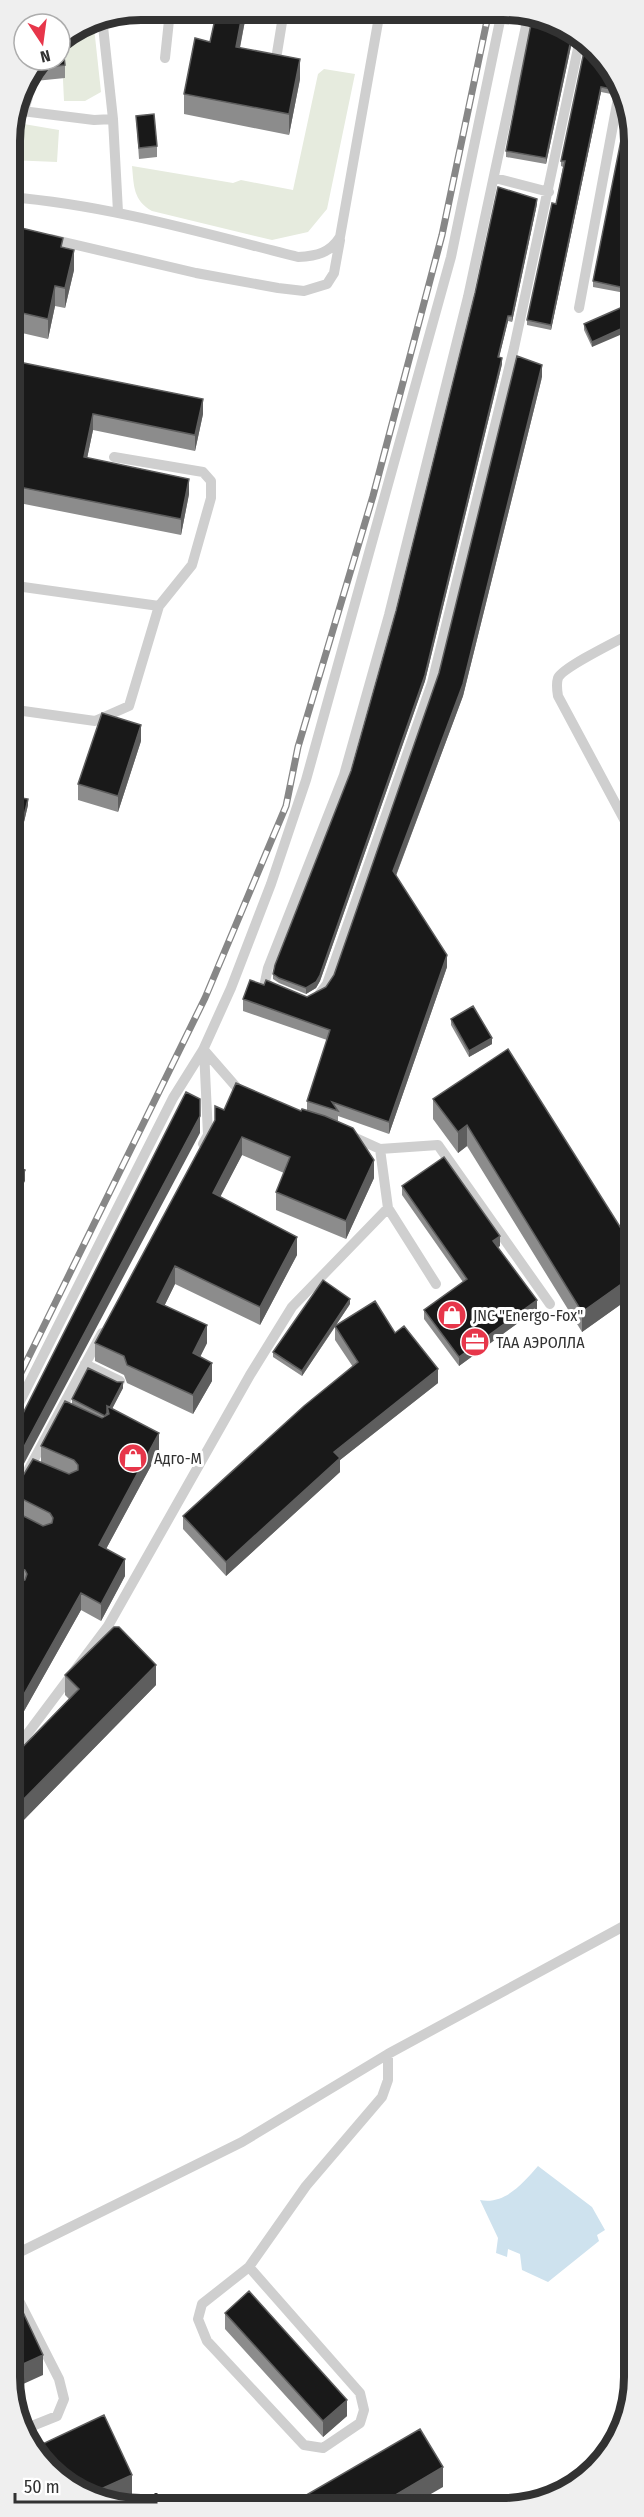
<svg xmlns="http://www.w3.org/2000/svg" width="644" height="2517" font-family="'Fira Sans Condensed',sans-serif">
  <rect width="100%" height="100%" fill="#fff"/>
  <path fill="#e6ebde" d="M93,18L101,92L85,101H64L61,38Z
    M324,69L355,74L327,209L308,232L272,240L152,211C133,200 134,186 132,166L233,183L241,180L293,190L318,74Z
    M12,122L59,130L57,162L9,160Z"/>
  <path fill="#cee2ee" d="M538,2166L592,2207L605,2230L597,2235L599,2241L548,2282L522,2270L520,2254L508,2249L507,2257L496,2253L498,2238L480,2200C505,2205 523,2183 538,2166Z"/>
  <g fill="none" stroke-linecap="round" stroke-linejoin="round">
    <path stroke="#cfcfcf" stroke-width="10" d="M117,14L169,15
      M102,17L113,119L118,212
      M277,53L284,10
      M165,58L170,11
      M14,110L94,120L113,119
      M23,113L28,97
      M495,178L549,192
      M9,197C108,205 203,233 298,257C317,256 330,253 340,237L380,11
      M51,239L196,273L278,288L304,291L327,284L334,273L340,240
      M632,291L634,285
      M579,308L619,93
      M9,585L159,606
      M634,632C621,639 563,667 558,678C556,684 557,690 558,696L634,838
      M9,709L95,721L129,706L159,606L192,565L211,498V481L203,472L114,457
      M273,989L265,982L268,968L344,775L389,615L468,297L529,12
      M318,996L327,984L432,683L514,348L580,39
      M204,1050L245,1097
      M349,1135L380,1149L388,1208L436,1284
      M203,1144L208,1135L204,1050
      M380,1149L438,1145L550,1304
      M85,1364L120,1381
      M10,1421L173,1098L203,1050L231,988L271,884L306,780L451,257L502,11
      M10,1504L102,1333
      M10,1757L108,1626L250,1375L292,1307L388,1208
      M10,2257L242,2142L388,2054L635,1920
      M249,2267L360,2393L364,2410L360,2423L323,2448L304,2445L207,2341L198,2319L202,2304L249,2267L306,2186L382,2097L388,2080V2054
      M10,2283L59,2379L64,2399L57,2416L27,2428"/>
    <g stroke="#878787" stroke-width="7">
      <path id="rail" d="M10,1395L205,998L286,806L298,747L373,496L442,235L489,11"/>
    </g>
    <use href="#rail" stroke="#fff" stroke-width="4.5" stroke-dasharray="14" stroke-linecap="butt"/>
  </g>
  <path fill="#8c8c8c" d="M217,10H247L240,48L300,79L289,135L184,114V94L210,42Z
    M573,37L546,164L506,157V151Z
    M597,48L616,87L614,88L611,94L601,92L551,330L527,325V320L556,204L563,167L561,166V161Z
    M39,60L65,65V78L35,81L33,69Z
    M627,110L625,293L593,287V281Z
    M136,116L157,146V157L139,159Z
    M537,204L512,322L508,321L499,357L502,364L425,681L320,981L316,988L306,994L279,983L273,979V974L351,771Z
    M9,225L63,248L74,270L65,308L55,306L48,339L9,330Z
    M634,302L592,347L584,330V324Z
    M9,360L203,414L195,451L93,430L87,458L189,494L181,535L9,501Z
    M542,377L463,696L396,876L447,967L389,1134L338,1116V1121L374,1178L346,1239L276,1210V1192L284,1173L242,1155L220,1196L297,1255L260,1325L175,1284L164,1306L207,1343L200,1357L212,1381L193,1414L127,1383L124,1375L95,1361V1343L224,1110H307V1101L327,1040L243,1011V999L264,985L307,997L326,987L334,975Z
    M141,741L118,812L78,800V784Z
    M10,796L28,805L15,860L10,859Z
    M451,1019L492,1044L469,1057L451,1025Z
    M433,1099L634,1249V1295L582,1332L467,1146L458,1153L433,1119Z
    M402,1186L500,1246L498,1247L537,1309L459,1366L424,1319V1310L463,1282L402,1195Z
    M350,1304L336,1325L395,1333L438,1383L340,1460V1472L226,1576L183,1529V1516L353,1367L335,1340V1327L302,1376L273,1357V1352Z
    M123,1388L112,1408L159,1451L106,1549L125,1576L101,1621L81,1610L10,1736V1509L12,1510V1494L41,1462V1446L72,1404V1399Z
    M65,1675L156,1685L14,1830L10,1828V1760L69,1699L65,1695Z
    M225,2313L347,2416L323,2437L225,2329Z"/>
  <path fill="#5e5e5e" d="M243,10H247L236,67V47Z
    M572,35L574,36L573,37L546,164V158Z
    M300,59V79L289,135V114Z
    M614,82L616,87L614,88L611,94V89Z
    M601,87V92L551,330V325Z
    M537,199V204L512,322V316Z
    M634,244V249L625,293V288Z
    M74,250V270L65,308V288Z
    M55,286V306L48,339V319Z
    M508,316V321L498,362V357Z
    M634,323V329L592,347V342Z
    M502,358V364L425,681L320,981L316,988L306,994V988Z
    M542,365V377L463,696L393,883V871Z
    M203,399V414L195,451V435Z
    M93,414V430L84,473V457Z
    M189,479V494L181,535V519Z
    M141,725V741L118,812V796Z
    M28,799V805L15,860V854Z
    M447,955V967L389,1134V1122Z
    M492,1038V1044L469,1057V1051Z
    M200,1116V1133L10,1490V1473Z
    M467,1125V1146L458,1153V1132Z
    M242,1137V1155L213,1211V1193Z
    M374,1160V1178L346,1239V1221Z
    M25,1170V1181L11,1208V1198Z
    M500,1236V1246L493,1250V1241Z
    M297,1237V1255L260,1325V1307Z
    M175,1266V1284L157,1321V1302Z
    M634,1275V1295L582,1332V1312Z
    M350,1299V1304L302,1376V1371Z
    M537,1300V1309L459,1366V1357Z
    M207,1325V1343L193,1371V1353Z
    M212,1363V1381L193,1414V1395Z
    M438,1369V1383L340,1460V1472L226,1576V1562L334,1452Z
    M123,1382V1388L109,1415L108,1411Z
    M159,1433V1451L99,1562V1545Z
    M125,1559V1576L101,1621V1604Z
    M81,1593V1610L10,1736V1719Z
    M156,1665V1685L14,1830V1809Z
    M43,2355V2375L10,2390V2370Z
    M347,2400V2416L323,2437V2421Z
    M443,2467V2487L410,2506H377Z
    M132,2475V2495L112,2504L92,2493Z"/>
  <path fill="#191919" stroke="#5e5e5e" stroke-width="1.5" d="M217,10H243L236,47L300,59L289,114L184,94L195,38L210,42Z
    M533,14L572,35L546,158L506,151Z
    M62,38L65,65L35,68L39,60H60V39Z
    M586,42L597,48L614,82L611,89L601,87L551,325L527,320L552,203L556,204L565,161H561Z
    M627,110L634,123V244L625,288L593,281Z
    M154,114L157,146L139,148L136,116Z
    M498,187L537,199L512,316H508L498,357L502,358L425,675L320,975L316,982L306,988L279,978L273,974L275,965L351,771L396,611L475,293Z
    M9,225L63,238L61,247L74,250L65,288L55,286L48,319L9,310Z
    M634,302V323L592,342L584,324Z
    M517,356L542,365L463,684L393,871L447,955L389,1122L332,1102L338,1111L307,1101L330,1030L243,999L250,980L264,985L266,980L307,997L326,987L334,975L439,673Z
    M9,360L203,399L195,435L93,414L84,457L189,479L181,519L9,485Z
    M102,713L141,725L118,796L78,784Z
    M10,796L28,799L15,854L10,853Z
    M473,1006L492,1038L469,1051L451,1019Z
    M508,1049L634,1249V1275L582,1312L467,1125L458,1132L433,1099Z
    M236,1083L301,1111L302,1109L325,1116L353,1128L374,1160L346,1221L276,1192L290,1157L242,1137L213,1193L297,1237L260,1307L175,1266L157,1302L207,1325L193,1353L212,1363L193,1395L127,1365L124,1356L95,1343L215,1120V1106L224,1110Z
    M186,1092L200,1099V1116L10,1473V1439Z
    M444,1157L500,1236L493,1241L537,1300L459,1357L424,1310L467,1279L402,1186Z
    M10,1163L25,1170L11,1198H10Z
    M323,1280L350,1299L302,1371L273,1352Z
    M375,1301L395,1333L404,1326L438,1369L334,1452L340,1458L226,1562L183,1516L304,1406L358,1362L335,1326Z
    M88,1368L117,1382H123L110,1407L107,1406V1413L105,1416L72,1399Z
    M65,1401L102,1418L109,1414L107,1406L159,1433L99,1545L125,1559L101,1604L81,1593L10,1719V1578L18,1582L25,1580L27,1574L25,1570L10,1564V1509L43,1526L52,1523L53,1518L50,1513L12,1494L33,1459L69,1474L78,1470V1465L74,1460L41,1446Z
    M114,1627H119L156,1665L14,1809L10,1808V1760L79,1689L65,1675Z
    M249,2291L347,2400L323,2421L225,2313Z
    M22,2310L43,2355L10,2370V2316Z
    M104,2415L132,2475L92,2493L47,2469L36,2447Z
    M420,2429L443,2467L377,2506H247L261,2498L291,2504Z
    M207,2496L212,2506H186Z
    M463,2499L468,2507H451Z"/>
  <defs>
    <g id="shop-disc" transform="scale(1.5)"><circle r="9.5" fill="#e7364a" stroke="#fff"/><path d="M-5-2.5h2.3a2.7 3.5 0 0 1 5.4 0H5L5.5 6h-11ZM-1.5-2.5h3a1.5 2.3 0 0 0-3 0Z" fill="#fff"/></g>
    <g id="office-disc" transform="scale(1.5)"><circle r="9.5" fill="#e7364a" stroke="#fff"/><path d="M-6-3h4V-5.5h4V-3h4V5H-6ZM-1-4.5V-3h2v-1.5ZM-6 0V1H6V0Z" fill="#fff"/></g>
  </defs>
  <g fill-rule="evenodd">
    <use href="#shop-disc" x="452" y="1315"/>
    <use href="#office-disc" x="475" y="1342"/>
    <use href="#shop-disc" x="133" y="1458"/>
  </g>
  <g text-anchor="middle" stroke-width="6" stroke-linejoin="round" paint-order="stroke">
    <g font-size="16" fill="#323232" stroke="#fff" text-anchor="start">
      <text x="473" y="1321">JNC "Energo-Fox"</text>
      <text x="496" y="1348">ТАА АЭРОЛЛА</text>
      <text x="154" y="1464">Адго-М</text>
    </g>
  </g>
  <path d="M0 0H644V2517H0ZM141 20H503A121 121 0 0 1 624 141V2377A121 121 0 0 1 503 2498H141A121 121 0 0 1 20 2377V141A121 121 0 0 1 141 20Z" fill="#efefef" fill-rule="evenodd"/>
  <path fill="none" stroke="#323232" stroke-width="8" d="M141 20H503A121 121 0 0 1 624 141V2377A121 121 0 0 1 503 2498H141A121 121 0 0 1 20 2377V141A121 121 0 0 1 141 20Z"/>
  <g transform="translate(42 42) rotate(167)"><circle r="28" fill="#ffffff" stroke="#adadad" stroke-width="1.5"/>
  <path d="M0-4.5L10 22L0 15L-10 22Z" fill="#e7364a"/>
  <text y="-9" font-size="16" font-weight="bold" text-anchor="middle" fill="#323232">N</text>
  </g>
  <path d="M15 2493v9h141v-9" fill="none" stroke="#323232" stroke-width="3"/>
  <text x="24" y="2493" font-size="18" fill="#323232" stroke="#ffffff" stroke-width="4.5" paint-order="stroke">50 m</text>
</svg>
